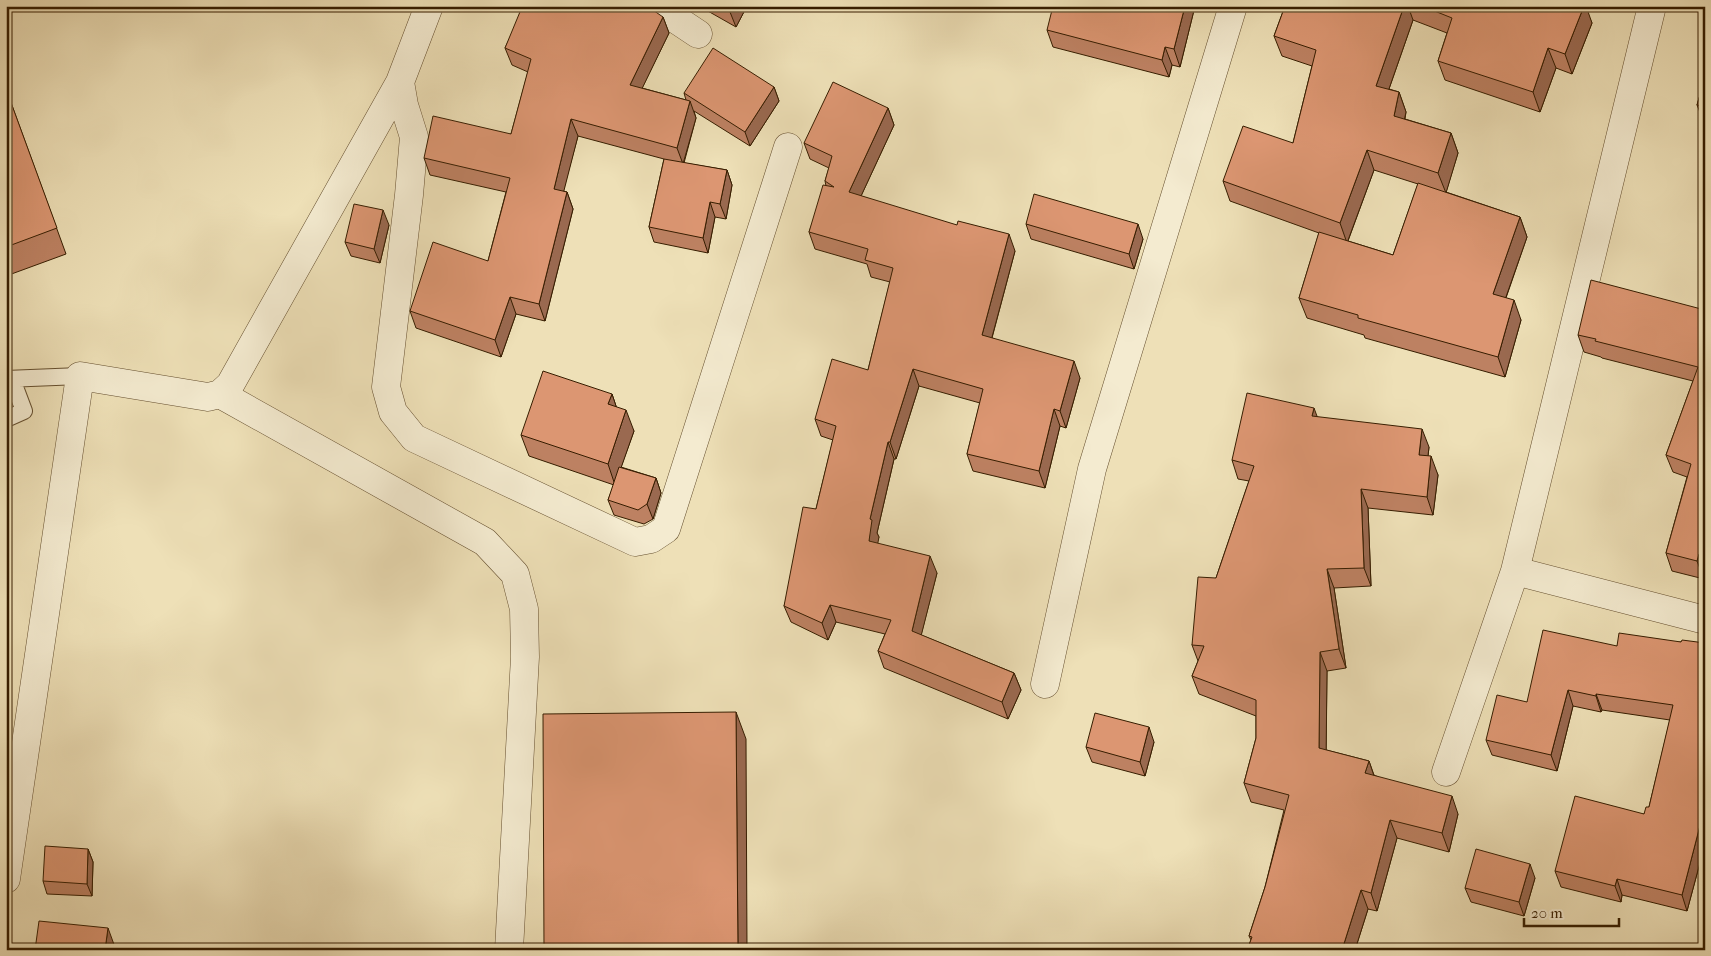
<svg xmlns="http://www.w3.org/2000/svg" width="1711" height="956" font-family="'IM FELL French Canon',serif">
  <rect width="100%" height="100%" fill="#eee0b7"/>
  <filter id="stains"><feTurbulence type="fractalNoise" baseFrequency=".004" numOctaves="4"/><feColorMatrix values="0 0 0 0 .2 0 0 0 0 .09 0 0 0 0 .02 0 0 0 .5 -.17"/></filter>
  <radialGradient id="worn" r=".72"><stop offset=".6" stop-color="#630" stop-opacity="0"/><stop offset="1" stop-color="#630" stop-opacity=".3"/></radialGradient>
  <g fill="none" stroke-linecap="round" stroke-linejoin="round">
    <g stroke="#644e2e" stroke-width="18">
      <path id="service" d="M6,379L80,376
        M6,419L24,411L12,379"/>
    </g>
    <g stroke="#644e2e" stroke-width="29">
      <path id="minor" d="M656,6L698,34
        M400,82L404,105L414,137L409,195L386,387L393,412L414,438L635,542L651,539L666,529L788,147
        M220,394L485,542L515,574L524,609L525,657L509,950
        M1515,571L1705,620
        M1045,684L1092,469L1233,6
        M1446,772L1515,571L1652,6
        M6,879L80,376L208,397L220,394L230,385L400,82L429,6"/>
    </g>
    <use href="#service" stroke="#f4ebd0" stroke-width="16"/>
    <use href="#minor" stroke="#f4ebd0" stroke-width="28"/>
  </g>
  <path fill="#bd8162" stroke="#361d00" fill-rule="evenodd" d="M699,6H747L736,27Z
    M1195,6L1180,67L1172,65L1169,77L1053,47L1047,30Z
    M1285,6H1584L1592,23L1572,74L1556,68L1540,112L1445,80L1438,61L1447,33L1413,20L1389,89L1399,92L1406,112L1405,119L1451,133L1458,153L1446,192L1520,217L1527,237L1506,298L1521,320L1505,377L1365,338L1364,335L1307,318L1299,298L1319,233L1230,201L1223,181L1293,143L1312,66L1282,56L1274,36ZM1374,170L1418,184L1393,255L1348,241Z
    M524,8L663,17L669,33L642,88L686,100L684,93L774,87L779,101L750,146L694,111L696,118L684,163L727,170L732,185L726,219L715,217L708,253L654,242L649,227L664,159L578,136L563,191L567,192L573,209L545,321L516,314L501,357L416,328L410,311L488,261L506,192L430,175L424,158L511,134L528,72L512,65L505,48Z
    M1705,78V122H1704L1697,105Z
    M6,89L66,254L6,276Z
    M888,108L894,125L861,196L1015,251L992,338L1080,378L1066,428L1060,426L1045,488L973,471L967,454L980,403L919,386L896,459H894L877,533L879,537L877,543L937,573L921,635L1014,673L1021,690L1008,719L884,668L878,651L885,634L836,622L828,640L791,622L784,606L816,509L833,440L821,436L815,419L868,370L890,282L871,277L867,264L815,249L809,232L826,186L825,181L829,168L810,159L804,143Z
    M1026,224L1143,239L1134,269L1031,239Z
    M389,225L380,263L351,256L345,242Z
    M1705,310V575L1704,579L1672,571L1666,553L1687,477L1673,472L1666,455L1693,381L1602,358L1601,357L1584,352L1578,335Z
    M612,394L616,406L634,431L621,467L656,478L661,493L653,519L644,524L614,515L608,500L614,485L529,456L521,435Z
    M1317,417L1429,447L1428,456L1438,475L1433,515L1368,508L1371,586L1334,588L1346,668L1327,671L1326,750L1369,761L1374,775L1458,814L1449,852L1397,838L1377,911L1368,909L1355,950H1247L1251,940L1249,936L1265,887L1284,810L1251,802L1244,783L1256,738V716L1199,694L1192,676L1198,661L1192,645L1216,578L1249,481L1238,479L1232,460Z
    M1681,642L1705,643V844L1687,911L1622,895L1621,902L1561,887L1555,871L1644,814L1649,807L1670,720L1602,710L1601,712L1573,706L1557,771L1492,755L1486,740L1527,702L1617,646Z
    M1154,742L1145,776L1092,762L1086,747Z
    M88,849L93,862L92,896L47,894L43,881Z
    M1535,878L1524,916L1471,902L1465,888Z"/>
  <path fill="#9a6950" stroke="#361d00" d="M728,6H747L736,27L728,7Z
    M1185,6H1195L1180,67L1174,49Z
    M1404,6H1408L1413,20L1383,106L1376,86Z
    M1584,6H1586L1592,23L1572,74L1565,54Z
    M663,17L669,33L636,101L630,85Z
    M1165,47L1172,65L1169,77L1162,60Z
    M1548,48L1556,68L1540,112L1533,92Z
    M774,87L779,101L750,146L745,132Z
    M1399,92L1406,112L1401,135L1394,116Z
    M690,101L696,118L683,164L677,148Z
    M888,108L894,125L855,209L849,192Z
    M571,119L578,136L560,206L554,189Z
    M1451,133L1458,153L1446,193L1438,173Z
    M1367,150L1374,170L1347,243L1340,223Z
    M727,170L732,185L726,219L720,204Z
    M567,192L573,209L545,321L539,304Z
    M710,202L715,217L708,253L703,238Z
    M383,210L389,225L380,263L374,249Z
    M1520,217L1527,237L1500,314L1493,294Z
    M1138,224L1143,239L1134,269L1129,254Z
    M1009,234L1015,251L988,352L982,335Z
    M510,297L516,314L501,357L495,340Z
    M1514,300L1521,320L1505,377L1498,357Z
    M1074,361L1080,378L1066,428L1060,411Z
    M913,369L919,386L896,459L890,442Z
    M612,394L619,415L608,404Z
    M1314,408L1321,427L1312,416Z
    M1054,409L1060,426L1045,488L1039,471Z
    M626,410L634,431L615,485L608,464Z
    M1422,429L1429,447L1426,473L1419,455Z
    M888,442L894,459L877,533L879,537L875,558L869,541L870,519Z
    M1431,456L1438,475L1433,515L1427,497Z
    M656,478L661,493L653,519L647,504Z
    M1361,489L1368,508L1371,586L1364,568Z
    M1699,554L1705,570L1704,579L1697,561Z
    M930,556L937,573L918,648L912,631Z
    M1327,569L1334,588L1346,668L1339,649Z
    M830,605L836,622L828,640L822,623Z
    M1320,652L1327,671L1326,766L1319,748Z
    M1014,673L1021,690L1008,719L1002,702Z
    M1568,690L1573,706L1557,771L1551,755Z
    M1596,694L1602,710L1601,712L1596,696Z
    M736,712L746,739L747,950H738Z
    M1149,727L1154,742L1145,776L1140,762Z
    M1369,761L1375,779L1365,773Z
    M1452,796L1458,814L1449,852L1442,833Z
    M1704,810L1705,812V844L1687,911L1682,895Z
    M1390,820L1397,838L1377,911L1371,893Z
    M88,849L93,862L92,896L87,884Z
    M1530,864L1535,878L1524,916L1519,902Z
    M1617,879L1622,895L1621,902L1615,886Z
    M1361,890L1368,909L1355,950H1342Z
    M108,928L116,950H105Z"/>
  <path fill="#dc9672" stroke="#361d00" d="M524,6H647L663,17L630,85L690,101L677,148L571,119L554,189L567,192L539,304L510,297L495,340L410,311L433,242L488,261L510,178L424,158L433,116L511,134L531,59L505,48L522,7L524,8Z
    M1053,6H1185L1174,49L1165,47L1162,60L1047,30Z
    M1285,6H1404L1376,86L1399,92L1394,116L1451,133L1438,173L1367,150L1340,223L1223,181L1243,126L1293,143L1316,50L1274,36Z
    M1422,6H1584L1565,54L1548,48L1533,92L1438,61L1452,18Z
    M713,48L774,87L745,132L684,93Z
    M1705,78V107L1697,105Z
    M833,82L888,108L849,192L957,225L958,221L1009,234L982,335L1074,361L1060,411L1054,409L1039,471L967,454L983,389L913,369L890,442H888L870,519L872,520L869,541L930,556L912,631L1014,673L1002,702L878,651L891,620L830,605L822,623L784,606L803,507L816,509L836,426L815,419L832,359L868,370L893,268L865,260L868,249L809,232L823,185L834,187L825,181L832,156L804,143Z
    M6,89L57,228L6,247Z
    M664,159L727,170L720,204L710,202L703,238L649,227Z
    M1418,183L1520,217L1493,294L1514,300L1498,357L1358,318V315L1299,298L1319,232L1393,255Z
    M1034,194L1138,224L1129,254L1026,224Z
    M354,204L383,210L374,249L345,242Z
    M1591,280L1705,310V556L1699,554L1697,561L1666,553L1691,464L1666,455L1698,367L1595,341L1596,339L1578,335Z
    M543,371L612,394L608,404L626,410L608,464L521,435Z
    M1247,393L1314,408L1312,416L1422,429L1419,455L1431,456L1427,497L1361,489L1364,568L1327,569L1339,649L1320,652L1319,748L1369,761L1365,773L1452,796L1442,833L1390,820L1371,893L1361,890L1342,950H1247L1252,937L1249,936L1265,887L1289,795L1244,783L1256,738V700L1192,676L1204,646L1192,645L1198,577L1216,578L1254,466L1232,460Z
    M619,467L656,478L647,504L638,510L608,500Z
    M1543,630L1617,646L1619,633L1681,642L1682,640L1705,643V810H1704L1682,895L1617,879L1615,886L1555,871L1575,796L1644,814L1646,807H1649L1673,705L1596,694V696L1568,690L1551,755L1486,740L1497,695L1527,702Z
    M736,712L738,950H544L543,714Z
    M1095,713L1149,727L1140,762L1086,747Z
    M45,846L88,849L87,884L43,881Z
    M1476,849L1530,864L1519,902L1465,888Z
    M39,921L108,928L105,950H35Z"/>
  <rect width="1711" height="956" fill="none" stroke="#eee0b7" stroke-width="25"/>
  <rect x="8" y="8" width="1696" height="941" fill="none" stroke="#361d00" stroke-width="2.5"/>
  <rect x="12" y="12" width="1686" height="931" fill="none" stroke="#361d00"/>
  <path d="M1524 918v8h95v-8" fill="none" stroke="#361d00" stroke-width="2.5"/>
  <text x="1531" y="918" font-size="15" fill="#361d00" stroke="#f4ebd0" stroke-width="4" paint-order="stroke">20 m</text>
  <rect width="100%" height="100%" filter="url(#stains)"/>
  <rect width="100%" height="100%" fill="url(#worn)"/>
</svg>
